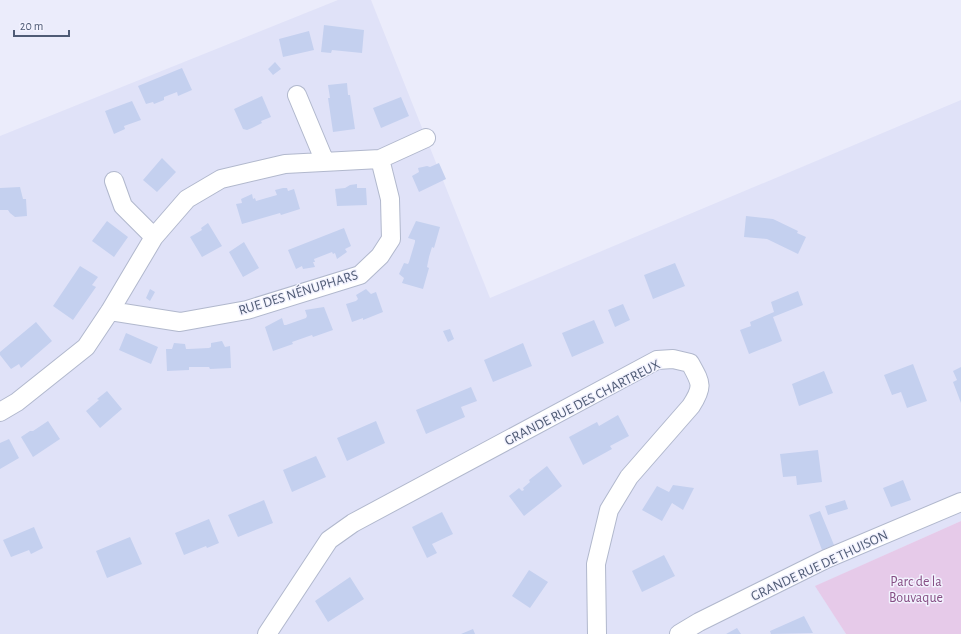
<svg xmlns="http://www.w3.org/2000/svg" width="961" height="634" font-family="'Alegreya Sans',sans-serif">
<style>
.residential{fill:#e0e2f8}
.green{fill:#e6cae9}
.building{fill:#c4d0ef}
.lines{fill:none;stroke-linecap:round;stroke-linejoin:round}
.minor-casing{stroke:#b1b8cd;stroke-width:20}
.minor{stroke:#fff;stroke-width:18}
.labels{text-anchor:middle;stroke-width:3;stroke-linejoin:round;paint-order:stroke}
.street-label{font-size:14px;fill:#4f5b75;stroke:#f2f2fe}
.park-label{font-size:14px;fill:#864e84;stroke:#f2f2fe}
</style>
<rect width="100%" height="100%" fill="#ebecfb"/>
<!-- residential -->
<path class="residential" d="M338,0H371L490,298L961,100V521L816,586L846,634H0V136Z"/>
<!-- green -->
<path class="green" d="M961,521V634H846L815,586Z"/>
<!-- building -->
<path class="building" d="M324,25L364,30L362,53L332,50L331,53L321,52Z
M309,31L314,50L283,57L279,39Z
M275,62L281,69L273,75L268,69Z
M182,68L192,90L178,96L177,92L164,97V100L154,104L153,102L146,104L138,86Z
M347,83L348,95H350L355,129L333,132L328,98H330L328,85Z
M262,96L271,117L261,121L262,123L252,128L247,130L243,129L234,109Z
M401,97L409,116L381,128L373,108Z
M132,101L141,120L124,126L125,129L114,134L105,111Z
M162,158L176,172L157,192L143,180Z
M439,163L446,179L419,192L412,176L419,172L418,168L427,166L430,167Z
M357,184V188H366L367,205L337,206L335,189L345,188L350,185Z
M20,187L23,199H26L27,216L15,217L10,213L8,210H0V188Z
M283,188H287L288,191L294,189L300,209L281,215L280,213L242,224L236,204L242,203L241,199L252,194L253,199L255,198L256,201L277,195L275,190Z
M746,216L773,219L798,231L797,233L806,237L798,254L767,239L744,237Z
M107,221L128,237L114,257L92,241Z
M416,221L440,227L434,248L432,247L429,257L427,267L429,268L423,289L402,283L404,278L399,274L404,263L408,264L409,262L415,242V240L408,238Z
M208,223L222,246L202,257L190,237L202,230L201,228Z
M344,228L351,246L345,249L347,252L337,259L335,253L333,254L332,252L314,259L315,262H313L315,267L303,269L302,266L296,269L288,250Z
M244,242L259,268L243,277L229,252Z
M675,263L685,286L653,299L644,275Z
M80,266L98,277L92,285L96,287L73,320L53,306Z
M150,289L155,292L150,301L146,298Z
M366,289L371,294L376,292L383,312L363,320V318L352,322L346,304L356,301L358,299L356,295Z
M798,291L803,305L773,317L782,341L749,354L740,330L751,326L750,322L774,312L771,302Z
M623,304L630,320L615,327L608,310Z
M324,307L333,330L313,337L312,335L292,342L293,344L273,351L265,327L282,318L284,325H286L306,318L307,316L305,310Z
M594,320L604,343L572,357L562,333Z
M36,322L52,341L21,368L19,364L11,369L0,355V352Z
M450,329L454,339L448,342L443,331Z
M126,333L158,347L151,364L119,350Z
M222,341L225,347L230,346L231,368L210,369L209,367H189V370L167,371L166,349H172L174,343L185,344L186,349H188L209,348L211,347V343Z
M523,343L532,366L493,382L484,360Z
M913,364L927,401L907,408L901,392L892,395L884,375Z
M961,367V403L953,382L957,380L953,371Z
M824,371L833,393L799,406L792,384Z
M471,387L477,401L461,407L465,417L426,434L416,410Z
M107,391L122,409L100,428L86,411L99,400L97,399Z
M618,415L629,436L610,446L612,449L583,465L569,437L597,422L599,426Z
M48,421L60,439L33,457L21,437L30,431H33Z
M376,421L385,443L347,461L337,438Z
M9,439L19,458L0,469V443Z
M818,450L822,482L797,485L796,476L783,477L780,454Z
M316,456L326,477L292,492L283,470Z
M547,466L562,486L524,516L509,496L519,488L522,491L524,490L523,488L530,482L529,480Z
M903,480L911,500L891,507L883,488Z
M673,485L694,488L683,510L672,503L662,521L642,510L657,486L669,492Z
M264,500L273,523L238,537L228,515Z
M845,500L848,509L828,515L825,506Z
M820,511L834,545L822,550L809,515Z
M442,512L453,534L432,544L437,553L427,558L412,527Z
M209,519L219,543L207,548L206,546L184,555L175,533Z
M34,527L43,548L31,554L29,550L11,557L3,540Z
M130,537L142,564L107,578L96,551Z
M664,555L675,576L642,592L632,571Z
M529,570L548,582L530,608L512,596Z
M350,577L364,599L328,622L315,601Z
M804,616L813,633L771,634L770,631Z
M737,628L741,634H726Z
M473,629L475,634H461Z"/>
<g class="lines">
<!-- minor casing -->
<g class="minor-casing">
<path id="minor" d="M297,95L325,162
M114,181L123,206L154,237
M110,311L180,322L247,310L360,275L380,256L391,239L390,199L380,159
M0,412L17,402L86,347L110,311L154,237L187,199L221,179L285,164L380,159L426,138
M267,634L329,540L353,523L657,360L673,359L690,363C701,383 704,386 691,406L629,477L609,510L596,564L597,634
M679,634L699,622L826,559L961,502"/>
</g>
<!-- minor -->
<use href="#minor" class="minor"/>
</g>
<g class="labels">
<!-- street labels -->
<g class="street-label">
<text transform="translate(298 292) rotate(-17)" y="5">RUE DES NÉNUPHARS</text>
<text transform="translate(582 402) rotate(-27)" y="5">GRANDE RUE DES CHARTREUX</text>
<text transform="translate(819 565) rotate(-25)" y="5">GRANDE RUE DE THUISON</text>
</g>
<!-- park labels -->
<g class="park-label">
<text x="916" y="586">Parc de la<tspan x="916" dy="16">Bouvaque</tspan></text>
</g>
</g>
<!-- scale -->
<path d="M14 30v6h55v-6" fill="none" stroke="#4f5b75" stroke-width="2"/>
<text x="20" y="30" font-size="12" fill="#4f5b75" stroke="#f2f2fe" stroke-width="3" paint-order="stroke">20 m</text>
</svg>
